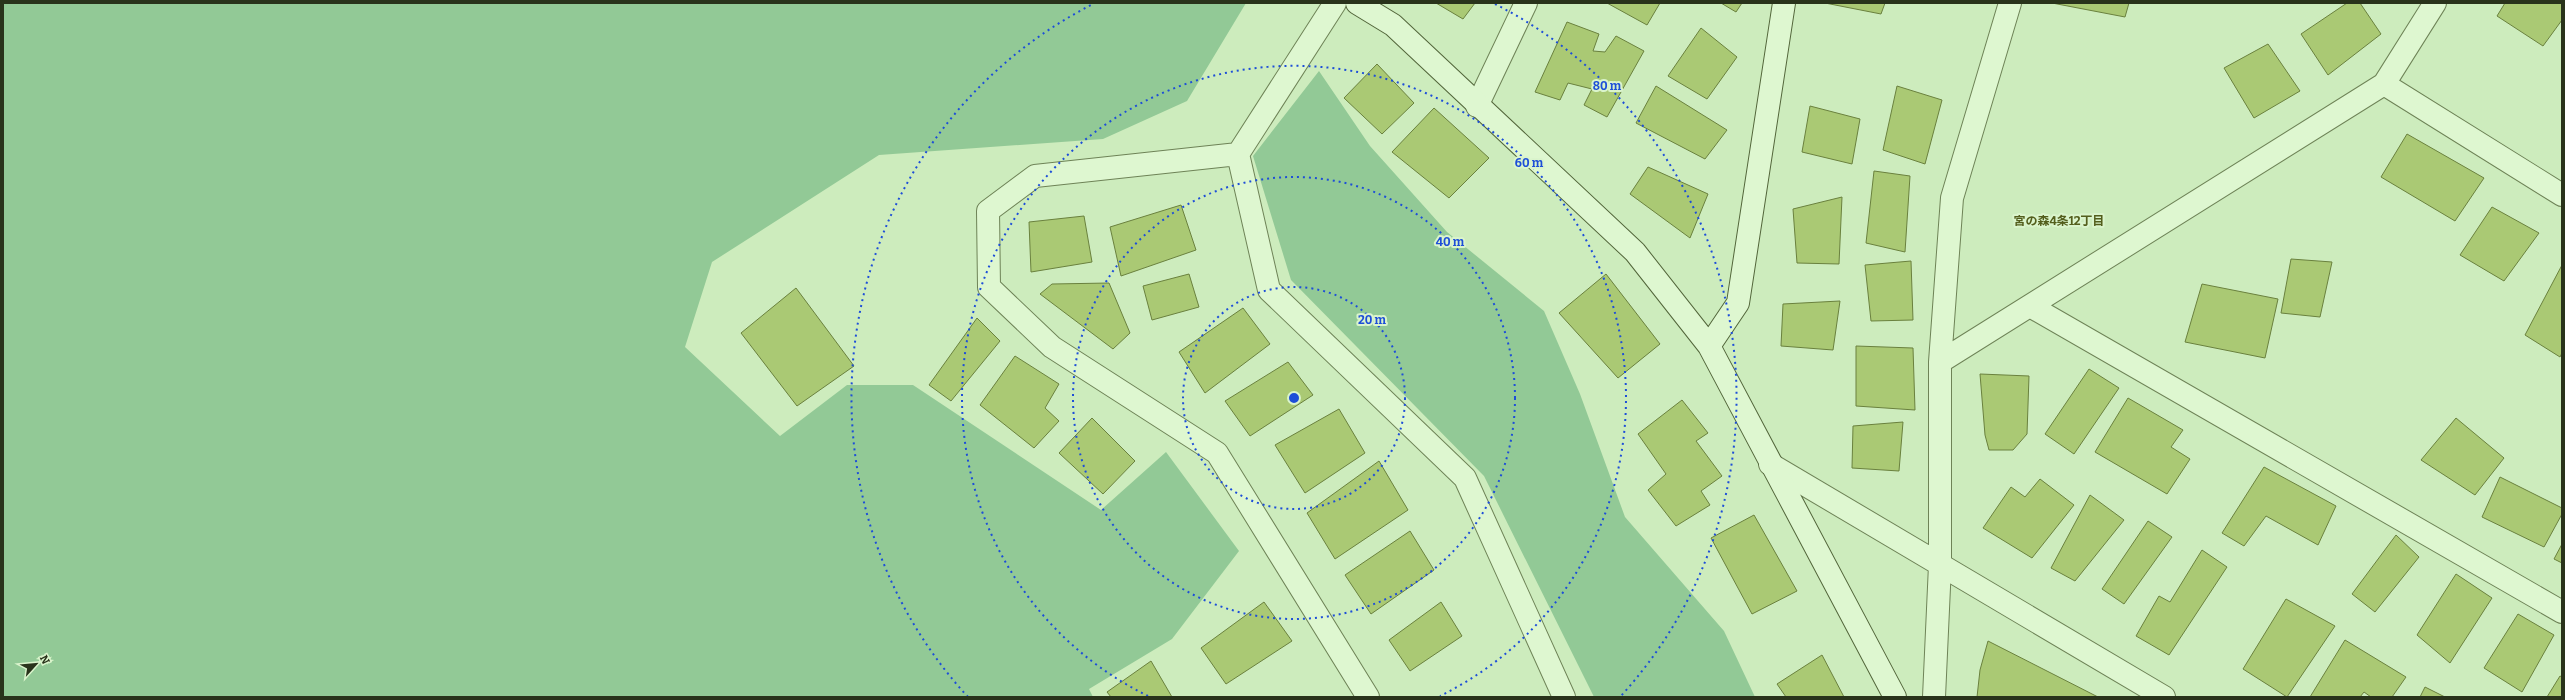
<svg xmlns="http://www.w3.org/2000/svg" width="2565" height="700" font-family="Bitter,'Noto Sans JP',serif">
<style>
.green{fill:#92c996}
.building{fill:#aac974;stroke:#6a813e}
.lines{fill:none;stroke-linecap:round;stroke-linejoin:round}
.street-casing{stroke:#6e8357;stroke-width:24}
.secondary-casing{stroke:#52653a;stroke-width:24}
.street{stroke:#def7d0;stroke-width:22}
.secondary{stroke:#def7d0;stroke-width:22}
.ring{fill:none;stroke:#1d4ed8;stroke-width:2;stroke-dasharray:2 4}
.labels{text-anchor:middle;stroke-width:4;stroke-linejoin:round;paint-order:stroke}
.neighbourhood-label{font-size:12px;font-weight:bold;fill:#535e1c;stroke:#daf4cc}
.centre{fill:#1d4ed8;stroke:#daf4cc;stroke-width:2}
.ring-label{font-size:12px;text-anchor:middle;font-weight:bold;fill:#1d4ed8;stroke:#daf4cc;stroke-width:4;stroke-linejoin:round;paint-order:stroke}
</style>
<rect width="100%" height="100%" fill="#cdecbd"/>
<!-- green -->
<path class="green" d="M3,3H1246L1187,101L1103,139L879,155L712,262L685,347L780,436L847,385H913L1101,510L1166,452L1239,551L1172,639L1089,689L1093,697H3Z
M1319,71L1370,146L1447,232L1544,311L1580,394L1625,517L1724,631L1755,697H1594L1484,476L1291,280L1253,156Z"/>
<!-- building -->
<path class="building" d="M1436,3H1475L1463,19Z
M1607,3H1660L1647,25Z
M1721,3H1742L1736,12Z
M1825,3H1885L1881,14Z
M2052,3H2129L2125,17Z
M2347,3H2360L2381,34L2328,75L2301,34Z
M2505,3H2562V20L2543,46L2497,16Z
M1567,22L1599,34L1593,51L1605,52L1616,36L1644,51L1607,117L1584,105L1592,89L1568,83L1560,100L1535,92Z
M1701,28L1737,57L1707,99L1668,76Z
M2268,44L2300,91L2254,118L2224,68Z
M1377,64L1414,103L1382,134L1344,98Z
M1656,86L1727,130L1705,159L1636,123Z
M1897,86L1942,100L1925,164L1883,150Z
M1810,106L1860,119L1852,164L1802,152Z
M1434,108L1489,158L1449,198L1392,152Z
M2407,134L2484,178L2455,221L2381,177Z
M1648,167L1708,194L1690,238L1630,194Z
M1874,171L1910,176L1905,252L1866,243Z
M1842,197L1839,264L1797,263L1793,209Z
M1181,205L1196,250L1121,276L1110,227Z
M2492,207L2539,233L2504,281L2460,255Z
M1084,216L1092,262L1031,272L1029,222Z
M2291,259L2332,262L2320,317L2281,313Z
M1911,261L1913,320L1871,321L1865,265Z
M2562,265V353L2560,357L2525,335Z
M1189,274L1199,307L1152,320L1143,286Z
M1606,274L1660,344L1618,378L1559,313Z
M1109,283L1130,333L1113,349L1040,294L1052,284Z
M2202,284L2278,299L2265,358L2185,342Z
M796,288L854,366L797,406L741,333Z
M1840,301L1833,350L1781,346L1783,304Z
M1243,308L1270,344L1205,393L1179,352Z
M977,318L1000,341L951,401L929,385Z
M1856,346L1913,348L1915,410L1856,406Z
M1015,356L1059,384L1045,408L1059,421L1034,448L980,405Z
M1288,362L1313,395L1250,436L1225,401Z
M2089,369L2119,388L2074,454L2045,434Z
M1980,374L2029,376L2027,434L2013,450H1989L1985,435Z
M2128,398L2183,430L2171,447L2190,459L2167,494L2095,452Z
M1682,400L1708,433L1696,441L1722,476L1701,491L1710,505L1676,526L1648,490L1666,474L1638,434Z
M1339,409L1365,453L1305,493L1275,445Z
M1092,418L1135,461L1103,494L1059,453Z
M2456,418L2504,458L2475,495L2421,460Z
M1903,422L1899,471L1852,468L1853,426Z
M1379,461L1408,510L1335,559L1307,513Z
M2264,467L2336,506L2318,545L2266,516L2244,546L2222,533Z
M2500,477L2562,508V514L2544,547L2482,517Z
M2040,479L2074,505L2032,558L1983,528L2011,487L2025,497Z
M2090,495L2124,520L2075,581L2051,568Z
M1754,515L1797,591L1752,614L1711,538Z
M2148,521L2172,537L2124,604L2102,589Z
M1410,531L1434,570L1371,614L1345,575Z
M2396,535L2419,557L2375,612L2352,594Z
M2562,544V563L2554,559Z
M2202,550L2227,567L2169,655L2136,636L2159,596L2170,602Z
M2456,574L2492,598L2450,663L2417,635Z
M2286,599L2335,626L2287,697L2243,669Z
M1264,602L1292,641L1226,684L1201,648Z
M1441,602L1462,636L1410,671L1389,640Z
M2518,614L2554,635L2522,692L2484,668Z
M2345,640L2406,677L2392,697H2371L2364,692L2360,697H2310Z
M1988,641L2098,697H1977L1980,670Z
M1822,655L1844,697H1786L1777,684Z
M1151,661L1172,697H1111L1107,692Z
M2560,676L2562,677V697H2547Z
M2425,687L2445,697H2420Z"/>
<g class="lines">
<!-- street casing -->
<g class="street-casing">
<path id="street" d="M1335,3L1238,154L1269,290L1465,478L1564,697
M2384,84L2562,195
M1477,106L1526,3
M1238,154L1035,176L988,211L989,287L1052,347L1217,453L1368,697
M2030,306L2562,612
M1940,362L2384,84L2435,3
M1770,464L2164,697
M1934,697L1940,565V362L1952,198L2010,3"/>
</g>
<!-- secondary casing -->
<g class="secondary-casing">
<path id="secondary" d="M1357,3L1393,25L1635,252L1709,346L1895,697
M1709,346L1738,303L1784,3"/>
</g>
<!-- street -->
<use href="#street" class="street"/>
<!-- secondary -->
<use href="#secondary" class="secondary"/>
</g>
<!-- distance rings -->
<g class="ring">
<circle cx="1294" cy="398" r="111"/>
<circle cx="1294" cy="398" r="221"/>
<path d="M1148 696A332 332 0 1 1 1440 696"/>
<path d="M968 697A442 442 0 0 1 1093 4M1495 4A442 442 0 0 1 1620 697"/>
</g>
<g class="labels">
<!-- neighbourhood labels -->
<g class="neighbourhood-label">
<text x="2059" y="225">宮の森4条12丁目</text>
</g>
</g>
<circle cx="1294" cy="398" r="6" class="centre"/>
<g class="ring-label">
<text x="1607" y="90">80 m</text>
<text x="1529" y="167">60 m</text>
<text x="1450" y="246">40 m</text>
<text x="1372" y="324">20 m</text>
</g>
<!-- border -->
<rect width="2565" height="700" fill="none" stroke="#29331b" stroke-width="8"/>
<!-- north arrow -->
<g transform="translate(36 664) rotate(63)" stroke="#daf4cc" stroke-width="3" paint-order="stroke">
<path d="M0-3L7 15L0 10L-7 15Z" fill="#29331b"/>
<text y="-6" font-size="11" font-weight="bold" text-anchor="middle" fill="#29331b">N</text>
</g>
</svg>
